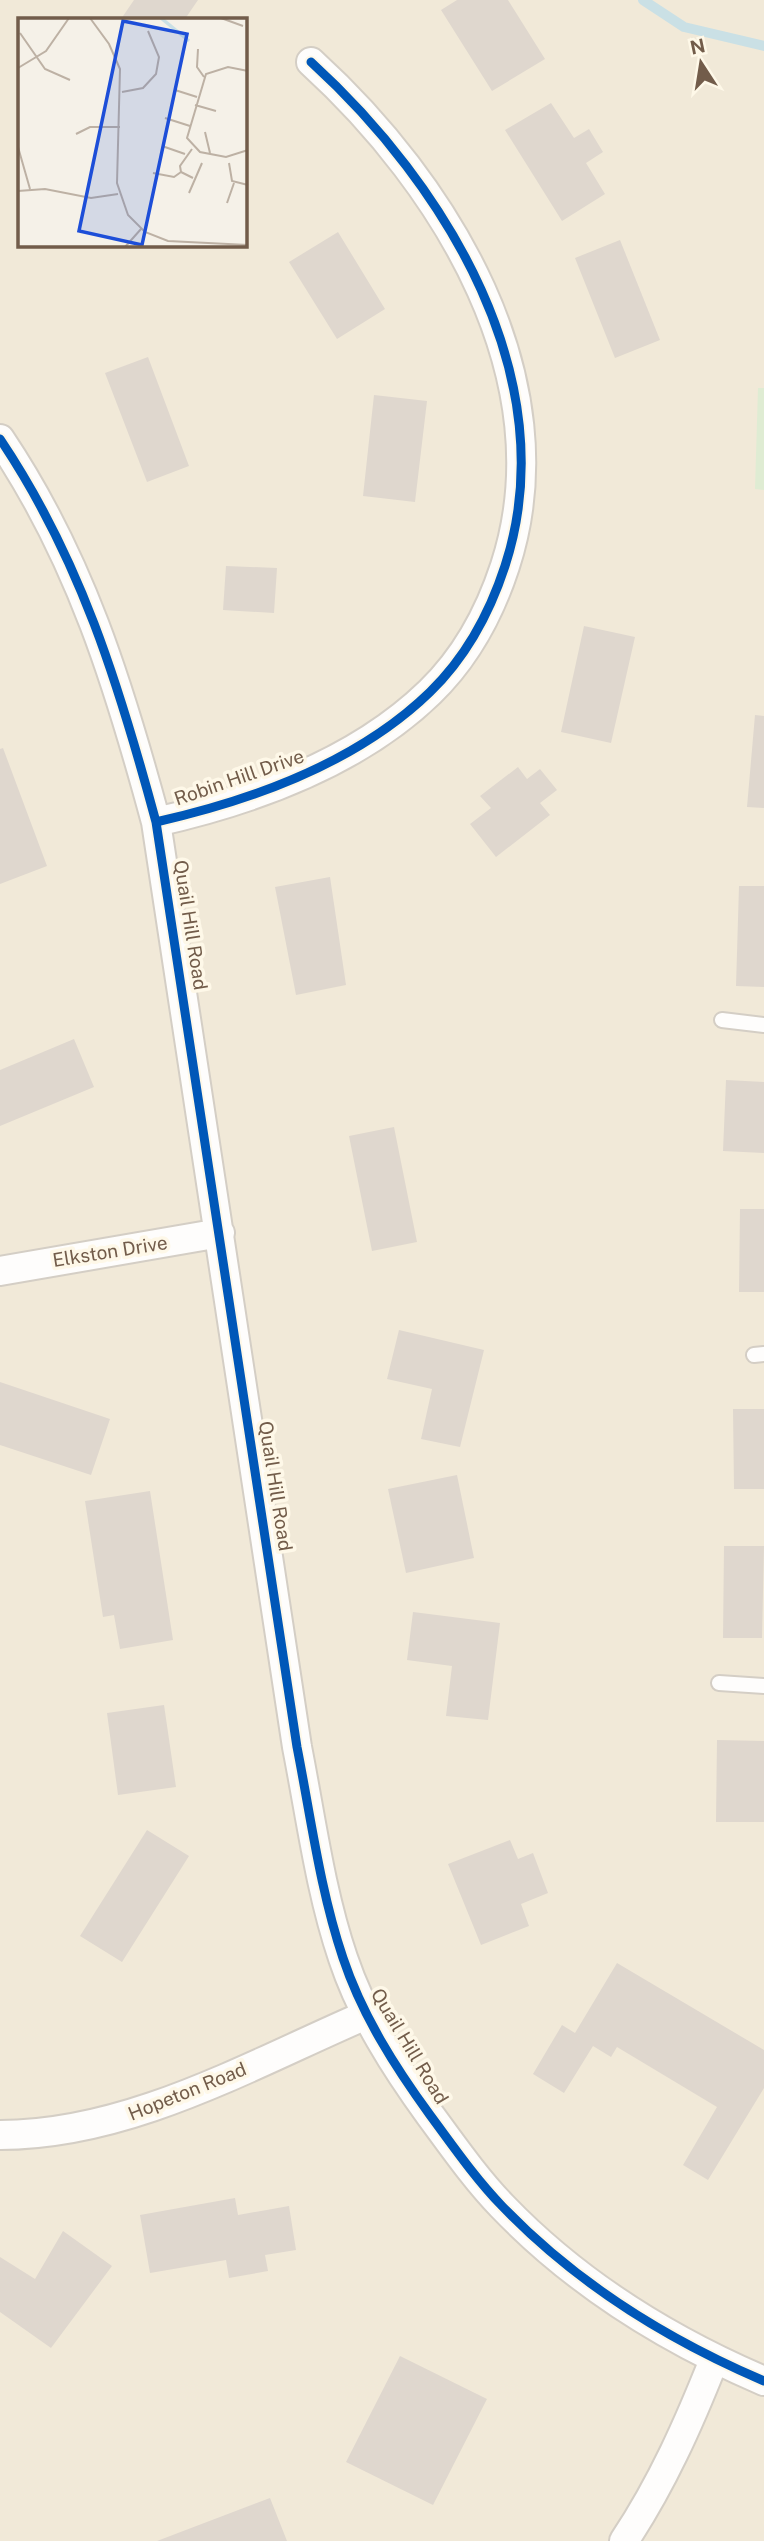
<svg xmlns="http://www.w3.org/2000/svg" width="764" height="2541" font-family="'Public Sans',sans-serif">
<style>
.residential{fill:#f1e9d8;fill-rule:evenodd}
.green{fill:#dfecd3}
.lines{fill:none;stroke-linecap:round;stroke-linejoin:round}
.stream{stroke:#cae0e5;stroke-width:10}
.building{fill:#dfd7ce}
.service-casing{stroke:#d4cec5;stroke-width:18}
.minor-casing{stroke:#d4cec5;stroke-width:32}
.service{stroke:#fefdfc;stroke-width:14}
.minor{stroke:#fefdfc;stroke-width:28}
.cycleway-casing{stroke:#fef8e8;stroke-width:13}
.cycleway{stroke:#0057b8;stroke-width:9}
.labels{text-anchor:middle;stroke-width:7;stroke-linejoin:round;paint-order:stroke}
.street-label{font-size:19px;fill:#725c4a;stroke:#fef8e8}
.inset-river{fill:none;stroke:#cae0e5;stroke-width:3.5}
.inset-road{fill:none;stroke:#bdb1a4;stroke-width:2}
.view{fill:#1d4ed8;fill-opacity:0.15;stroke:#1d4ed8;stroke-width:3.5}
.inset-edge{fill:none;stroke:#725c4a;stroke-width:3.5}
</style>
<rect width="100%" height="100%" fill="#f5f1e8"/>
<!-- residential -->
<path class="residential" d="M0,0H764V2541H0ZM19,19H245V245H19Z"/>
<!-- green -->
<path class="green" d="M758,388H764V490L755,489Z"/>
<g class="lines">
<!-- stream -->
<path class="stream" d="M643,0L684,27L764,46"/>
</g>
<!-- building -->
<path class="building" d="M134,0H198L185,19H121Z
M457,0H508L545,59L492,91L441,10Z
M551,103L574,138L589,129L603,152L586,163L605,194L562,221L505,130Z
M338,232L385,309L337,339L289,262Z
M620,240L660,340L615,358L575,258Z
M148,357L189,466L147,482L105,373Z
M374,395L427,401L415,502L363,496Z
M226,566L277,568L274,613L223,610Z
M584,626L635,637L611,743L561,732Z
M755,715L764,716V808L747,807Z
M3,748L47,866L0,884V749Z
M518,767L527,779L540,769L557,790L540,803L550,815L496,857L470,824L491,808L480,796Z
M330,877L346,985L296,995L275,887Z
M739,886H764V987L736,986Z
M74,1039L94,1087L0,1126V1070Z
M726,1080L764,1082V1153L723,1151Z
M394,1127L417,1242L372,1251L349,1136Z
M740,1209H764V1292H739Z
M399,1330L484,1350L460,1447L421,1439L432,1389L387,1379Z
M0,1382L110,1419L91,1475L0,1445Z
M733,1409H764V1489H734Z
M457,1475L474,1558L406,1573L388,1489Z
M150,1491L173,1640L120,1649L114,1615L103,1617L85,1501Z
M724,1546H764L762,1638H723Z
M413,1612L500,1623L488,1720L446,1716L452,1666L407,1660Z
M164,1705L176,1787L118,1795L107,1713Z
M717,1740L764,1741V1822H716Z
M147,1830L189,1856L122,1962L80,1936Z
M510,1840L518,1859L533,1853L548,1893L521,1904L529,1926L481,1945L448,1864Z
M617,1963L764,2050V2088L708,2180L683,2165L717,2107L617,2047L611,2057L593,2046L564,2093L533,2074L562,2025L575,2033Z
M235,2198L238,2215L289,2206L296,2250L265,2255L268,2271L229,2278L226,2260L150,2273L140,2215Z
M63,2231L112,2266L51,2348L0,2312V2257L35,2279Z
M400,2356L487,2399L433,2505L346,2462Z
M270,2498L287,2541H157Z"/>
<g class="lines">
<!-- service casing -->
<g class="service-casing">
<path id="service" d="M722,1020L764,1025
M754,1355L764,1354
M719,1683L764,1686"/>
</g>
<!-- minor casing -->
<g class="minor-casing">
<path id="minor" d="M0,439C80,558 119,685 156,822L297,1747C311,1818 320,1890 343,1958C362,2015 395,2067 430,2115C453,2146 475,2178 502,2206C575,2282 668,2340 764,2381
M156,822C254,800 357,763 430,692C465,658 490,612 505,566C566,379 445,184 311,62
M0,1271L220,1233
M0,2135C129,2135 250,2065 366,2015
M624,2541C662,2484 689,2423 714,2360"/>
</g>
<!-- service -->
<use href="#service" class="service"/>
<!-- minor -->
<use href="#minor" class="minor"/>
<!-- cycleway casing -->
<g class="cycleway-casing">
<path id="cycleway" d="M0,439C80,558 119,685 156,822L297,1747C311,1818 320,1890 343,1958C362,2015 395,2067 430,2115C453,2146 475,2178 502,2206C575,2282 668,2340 764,2381
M156,822C254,800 357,763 430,692C465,658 490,612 505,566C566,379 445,184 311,62"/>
</g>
<!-- cycleway -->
<use href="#cycleway" class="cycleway"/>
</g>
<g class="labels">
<!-- street labels -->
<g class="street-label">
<text transform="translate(239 777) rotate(-19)" y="7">Robin Hill Drive</text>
<text transform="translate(191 925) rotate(81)" y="7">Quail Hill Road</text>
<text transform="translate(110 1251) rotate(-9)" y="7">Elkston Drive</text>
<text transform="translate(276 1486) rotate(81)" y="7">Quail Hill Road</text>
<text transform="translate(410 2046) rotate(59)" y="7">Quail Hill Road</text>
<text transform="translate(187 2091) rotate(-22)" y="7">Hopeton Road</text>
</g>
</g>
<!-- overview -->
<g transform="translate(18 18)">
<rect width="229" height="229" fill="#f5f1e8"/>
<path class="inset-river" d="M143,0L171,23"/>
<path class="inset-road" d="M72,0L91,26L102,51L99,165L110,197L127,214L150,223L230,227M203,0L225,8M2,15L27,51L52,62M180,31L179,49L186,59M0,50L28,33L51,0M230,53L210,49L188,56L169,120L182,134L208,139L230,132M157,72L179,79M104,74L125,70L138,56L141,39L130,13M177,87L198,93M147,100L172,108M187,114L192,135M58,116L72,109H102M144,128L167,136M0,129L12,171M174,131L162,148L163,154L175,160M211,145L214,163L230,167M135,155L156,159L163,154M0,173L27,171L73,180L100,176M171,175L184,145M209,185L216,165M0,229H33M107,229L123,211"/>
<path class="view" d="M105,3L169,16L124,227L61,213Z"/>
<rect width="229" height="229" class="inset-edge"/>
</g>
<!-- north arrow -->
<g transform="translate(701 63) rotate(348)" stroke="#fef8e8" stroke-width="5" paint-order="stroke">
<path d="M0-5L12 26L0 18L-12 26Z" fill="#725c4a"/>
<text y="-10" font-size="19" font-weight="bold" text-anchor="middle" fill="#725c4a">N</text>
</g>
</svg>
